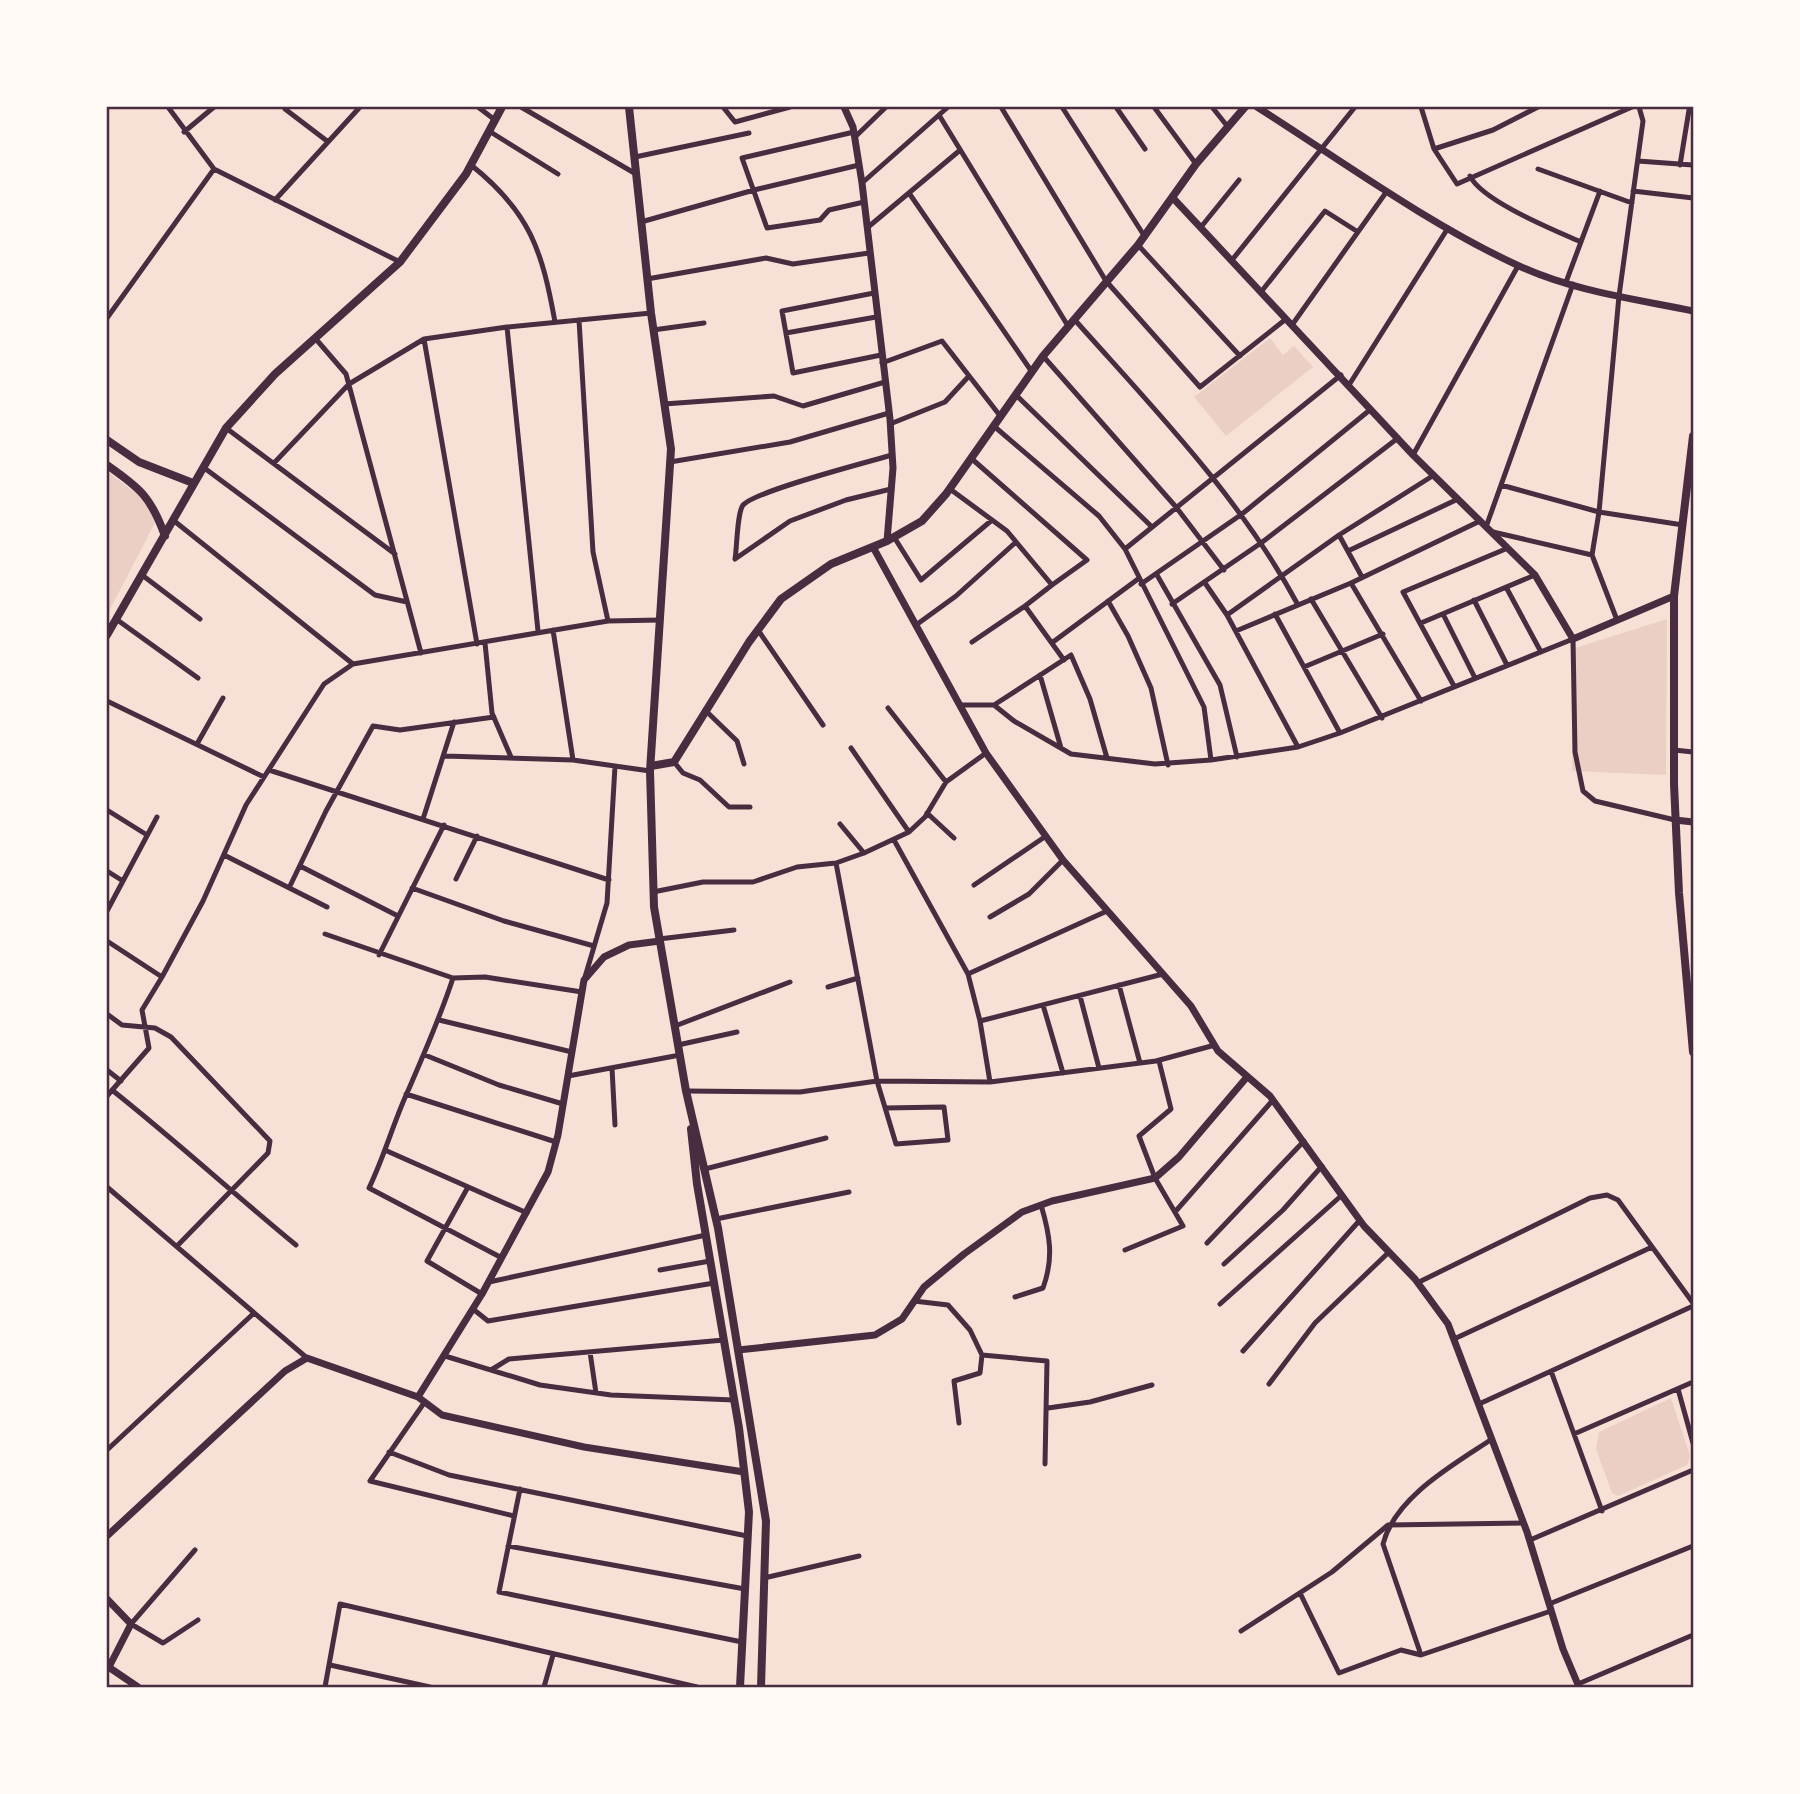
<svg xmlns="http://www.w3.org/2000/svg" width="1800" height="1794" font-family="'Space Grotesk',sans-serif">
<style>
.green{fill:#ebcfc5}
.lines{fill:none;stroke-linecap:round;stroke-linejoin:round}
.minor{stroke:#4a2c40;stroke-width:5}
.tertiary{stroke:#4a2c40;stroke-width:7}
.secondary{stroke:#4a2c40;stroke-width:8}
.neatline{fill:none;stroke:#4a2c40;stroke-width:2.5}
</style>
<rect width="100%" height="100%" fill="#f7e1d7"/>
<!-- green -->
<path class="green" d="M1270,338L1283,355L1294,346L1313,367L1226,436L1194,397Z
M107,471L147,502L155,523L107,615Z
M1667,619L1666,775L1572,771V664L1575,648Z
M1671,1398L1690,1456L1687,1465L1618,1496L1612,1493L1596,1449L1599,1432Z"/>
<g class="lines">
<!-- minor -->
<path class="minor" d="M168,107L214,169L400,262
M478,107L495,120
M521,107L636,174
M723,107L735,122L790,107
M1001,107L1106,281L1200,387L1286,319
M1062,107L1145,237
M1116,107L1145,149
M1154,107L1196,164
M1212,107L1228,127
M1421,107L1434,149L1457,184L1632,107
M285,109L327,141
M939,115L1068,326
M489,131L558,174
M184,132L214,107
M854,132L742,158L767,228L820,220L829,210L864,202
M855,137L886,107
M1434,149L1493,130L1538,107
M635,157L749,133
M1638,161L1693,165
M471,165C530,212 542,250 555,322
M1680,165L1689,110
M1538,169L1632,203
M1470,176C1482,201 1554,230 1581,242
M862,183L948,107
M1633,191L1693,198
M909,193L1032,372
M275,200L360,107
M641,222L754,190L859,165
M1201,227L1239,180
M867,228L959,151
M1138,245L1240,356
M1232,260L1355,107
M647,279L766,258L793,264L869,253
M1566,282L1600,191
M1261,292L1325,211L1358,232
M874,293L782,311L793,373L881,355
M107,318L214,169
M1074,319C1155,410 1240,497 1298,605
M579,320L593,552L608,621
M1292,325L1387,191
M507,327L538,631
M653,330L704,323
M786,333L876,317
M315,338L346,374L421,653
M424,339L477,644
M1043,356L1176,507L1224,570
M882,363L942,341L1001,417
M1349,385L1448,228
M1016,395L1151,526
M664,404L774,396L803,406L885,382
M890,424L945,402L969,376
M995,427L1099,516L1125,549L1204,707L1211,760
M226,428L395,554
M1413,455L1518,266
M972,459L1087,560L1052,585
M670,462L790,442L889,413
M274,463L349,384L424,339L507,327L651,313
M203,467L375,595L407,602
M1501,485L1599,512L1683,525
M950,489L1007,531L1052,585L1025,606L1064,660
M173,520L353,664
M1486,527L1573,284
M1493,532L1592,555
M1339,535L1362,577
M894,537L921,580L992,520
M1125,549L1341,375
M1348,551L1458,499
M735,559C737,548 737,513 743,505C755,491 868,462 892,455
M735,559L790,521L846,500L891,489
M142,575L200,619
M1157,575L1220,685L1237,757
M1205,583L1227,615L1298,747
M1351,583L1421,701
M1141,584L1242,514L1371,409
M1506,587L1541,652
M1311,599L1382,718
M1474,600L1507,665
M1108,601L1128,636L1151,688L1168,765
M1172,604L1261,543L1398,438
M1275,614L1340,733
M1443,614L1475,678
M1227,615L1339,535L1434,475
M116,619L198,678
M1617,620L1592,555L1599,512L1619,296L1643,121L1639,107
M1421,623L1535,575
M916,625L956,596L1016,542
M553,630L573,760
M758,630L823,725
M1236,631L1351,583L1480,521
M972,642L1025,606
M1053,642L1138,579
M485,643L492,713L511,757
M1304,667L1383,634
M1040,675L1061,748
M1454,686L1403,592L1508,548
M107,701L264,777
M960,705H994L1014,721L1071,754L1155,764L1211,760L1298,747L1340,733L1573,639L1575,752L1583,791L1595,801L1675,820
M994,705L1071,655L1090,699L1107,758
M888,708L946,782
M705,710L737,741L744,764
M197,744L223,698
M851,748L909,832
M1674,750L1693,752
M445,756L573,760L650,771
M674,762L683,773L700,780L729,807H750
M269,770L609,880
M107,810L147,835
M927,813L954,838
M423,819L454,722
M840,824L864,853
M894,840L968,974L980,1021L990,1082
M224,855L327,907
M836,863L877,1081L896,1144L948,1140L944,1107L885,1108
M300,866L398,916
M107,871L123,881
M456,879L477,836
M974,885L1046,836
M290,886L326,811L373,726L400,730L494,717
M412,888L504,921L594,946
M653,892L703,882H753L797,867L836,863L864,853L909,832L925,817L946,782L986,753
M107,911L157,817
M990,917L1029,894L1063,860
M325,934L453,978L485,977L582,992
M659,939L734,930
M107,941L162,977L203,901L246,805L324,684L353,664L608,621L660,620
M379,955L444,825
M968,974L1107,911
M585,977L607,903L615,766
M453,978C440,1018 424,1054 407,1093C393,1124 384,1157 369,1188L502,1258
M1119,985L1140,1063
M828,987L858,978
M1080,996L1099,1068
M1043,1005L1063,1073
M107,1014L122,1025L155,1028L171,1037L270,1141L268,1153L178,1245
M439,1020L572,1052
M980,1021L1163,974
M675,1026L790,982
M678,1045L737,1032
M425,1055L499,1085L563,1104
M612,1068L615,1125
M107,1070L121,1081
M568,1076L680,1055
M112,1090C175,1140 234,1194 296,1245
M686,1091L800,1092L877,1081L990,1082L1156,1061L1215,1045
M406,1094L556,1142
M107,1096L149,1048L142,1010L162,977
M387,1151L527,1213
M705,1169L826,1138
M107,1187L307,1358
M468,1187L427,1261L482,1294
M1175,1212L1273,1100
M716,1219L849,1192
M1207,1243L1304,1141
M1125,1250L1183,1226L1155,1178L1139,1136L1171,1109L1159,1061
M1224,1264L1283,1210L1322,1166
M660,1270L710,1261
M489,1282L706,1235
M1417,1283L1590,1198L1607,1195L1618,1200L1693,1303
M1015,1297L1043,1288C1054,1258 1050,1235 1041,1205
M914,1301L948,1305L970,1330L982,1355L1047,1361L1045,1464
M1220,1304L1342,1195
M473,1309L488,1321L714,1283
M1454,1339L1652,1247
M1243,1351L1360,1220
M590,1352L596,1393
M445,1356L540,1385L611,1395L734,1400
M491,1370L509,1359L724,1340
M1551,1371L1602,1511
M1269,1384L1315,1323L1389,1252
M1678,1389L1693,1443
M424,1403L370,1481L514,1516
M1479,1404L1693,1306
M1048,1408L1090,1402L1152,1385
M959,1423L954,1381L980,1373L982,1355
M1574,1434L1693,1382
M1492,1439C1453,1465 1395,1497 1383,1544L1421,1655L1551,1611
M107,1450L254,1313
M389,1452L449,1475L747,1536
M520,1489L499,1592L742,1642
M1530,1540L1693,1470
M508,1546L745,1589
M195,1550L131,1624L163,1643L198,1620
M764,1578L859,1556
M1300,1593L1339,1673L1401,1650L1421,1655
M1549,1604L1693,1546
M1241,1631L1332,1572L1388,1525L1524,1523
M330,1665L430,1687
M1578,1684L1693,1635
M325,1687L340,1604L697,1687
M544,1687L553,1655"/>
<!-- tertiary -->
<path class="tertiary" d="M844,107L853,127L862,183L890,419L893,468L887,541
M1257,107C1339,159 1430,225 1517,265C1572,291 1635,299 1693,311
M1173,198L1413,455L1535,575L1573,639L1674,596
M873,547L986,753L1063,860L1191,1006L1218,1051L1270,1096L1364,1226L1415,1279L1448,1324L1527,1532L1563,1649L1579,1687
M1675,820L1693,822
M738,1350L875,1335L902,1319L924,1287L964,1254L1022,1212L1052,1201L1155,1178L1179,1157L1247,1077
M418,1397L442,1415L584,1447L744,1472
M107,1536L285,1371L307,1358L418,1397L482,1294L548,1172L558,1135L584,980L604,957L629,945L660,941
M107,1599L131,1624L109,1667
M107,1666L138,1687"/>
<!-- secondary -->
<path class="secondary" d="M629,107L651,313L671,449L650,771L654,907L686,1091L718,1228L766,1521L761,1687
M1693,436L1674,596V784L1679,893L1693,1052
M107,440L139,462L193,483
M107,465C140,488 151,497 165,536
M107,635L226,428L275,374L400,262L466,174L502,107
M651,766L674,762L749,642L781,599L831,564L887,541L922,521L946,494L1043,356L1138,245L1196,164L1245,107
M691,1129L697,1184L739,1428L749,1512L740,1687"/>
</g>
<!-- border -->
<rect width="1800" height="1794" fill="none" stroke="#fffaf5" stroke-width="217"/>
<rect x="108" y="108" width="1584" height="1578" class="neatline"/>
</svg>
